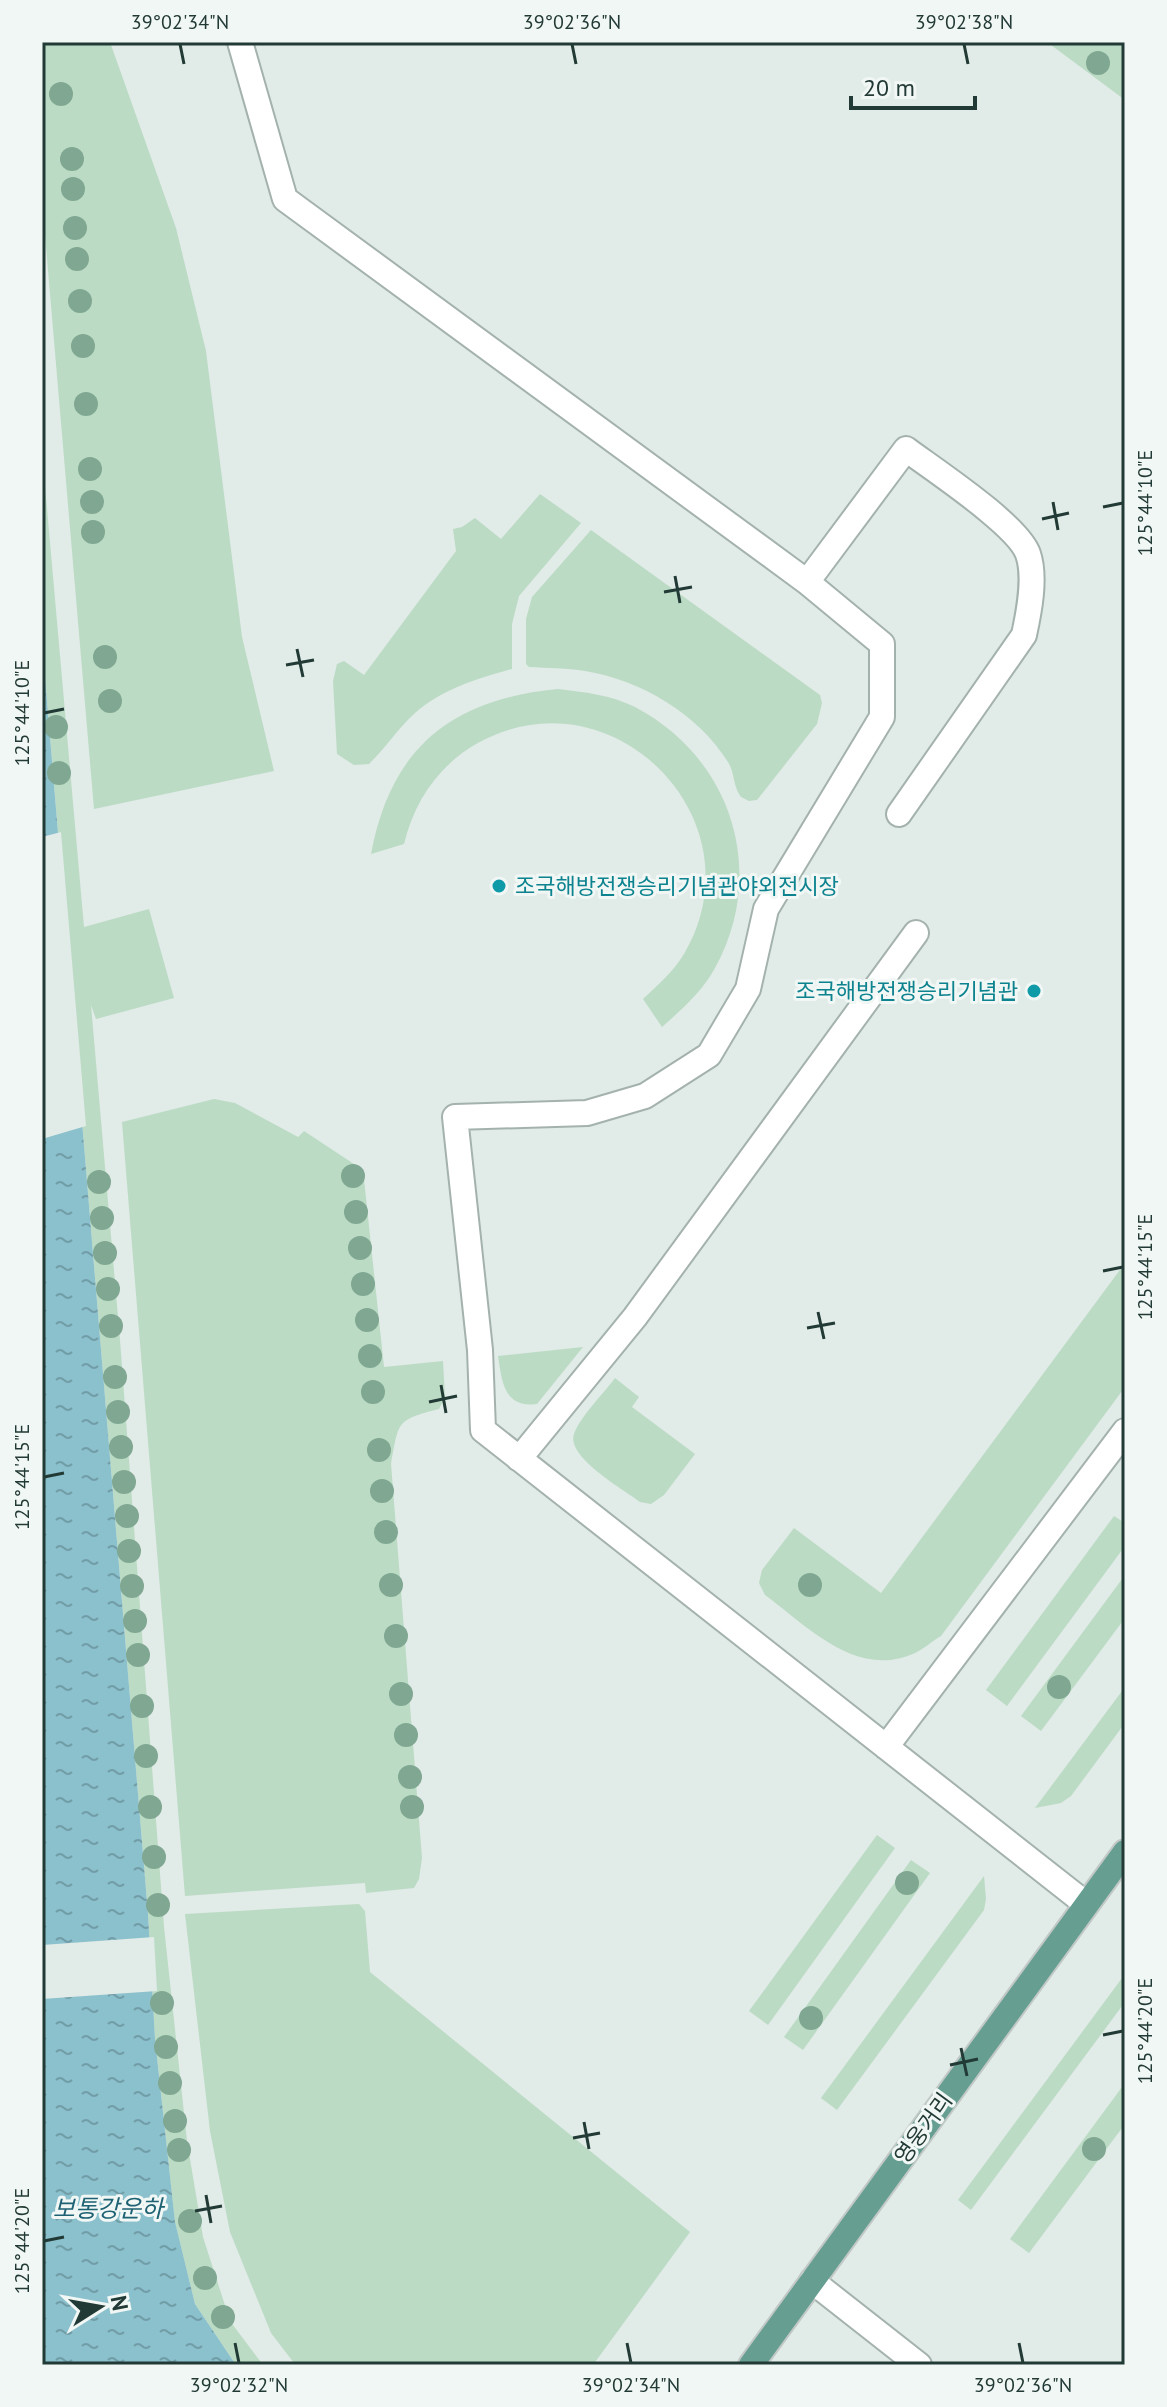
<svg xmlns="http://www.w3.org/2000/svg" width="1167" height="2407" font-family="'PT Sans','Noto Sans KR',sans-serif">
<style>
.grass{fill:#bbdbc5}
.water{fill:url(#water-ripples)}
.pier{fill:#e1ebe7}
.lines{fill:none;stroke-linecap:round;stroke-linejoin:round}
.service-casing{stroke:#a4b2ae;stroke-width:28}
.tertiary-casing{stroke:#a4b2ae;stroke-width:28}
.primary-casing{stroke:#c1c8c6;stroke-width:28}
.service{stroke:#fff;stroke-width:24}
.tertiary{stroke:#fff;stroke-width:24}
.primary{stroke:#679e92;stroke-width:24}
.tree{fill:#7fa791}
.ticks{fill:none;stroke:#223a35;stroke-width:3}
.culture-dot{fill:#0f9aa8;stroke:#f1f7f5;stroke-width:3}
.labels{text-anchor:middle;stroke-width:6;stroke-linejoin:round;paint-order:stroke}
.culture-label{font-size:22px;fill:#0d838f;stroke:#f1f7f5;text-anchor:start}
.street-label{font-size:22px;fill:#223a35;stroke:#f1f7f5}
.water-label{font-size:24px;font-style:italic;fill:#1f6273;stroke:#f1f7f5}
.neatline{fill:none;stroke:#223a35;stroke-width:3}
.ticks-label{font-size:20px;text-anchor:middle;fill:#223a35}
</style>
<defs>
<pattern id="water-ripples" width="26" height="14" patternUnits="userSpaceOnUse" patternTransform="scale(2)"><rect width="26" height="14" fill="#8bc0cd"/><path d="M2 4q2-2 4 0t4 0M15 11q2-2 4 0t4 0" fill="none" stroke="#719da7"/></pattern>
</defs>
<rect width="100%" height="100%" fill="#e1ebe7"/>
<!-- grass -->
<path class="grass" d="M42,42H110L176,228L206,351L242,637L274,771L94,809L42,200Z
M1047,42L1125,44V100Z
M42,452L84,927L149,909L174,998L96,1019L91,1005L120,1340L164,1927L187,2141L203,2237L230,2321L263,2365H236L195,2304L175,2223L155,2039L148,1914L42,641Z
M540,494L581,523L519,596L512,624V669C479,678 442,689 415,713C398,728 385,749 369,764L354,765L337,754L333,681L337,664L344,661L364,675L456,551L453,529L462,527L475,518L501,539Z
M591,530L820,695L822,703L817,724L757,800L749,801L741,797C733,787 735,773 728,762C698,714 641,680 585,671C567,668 547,668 529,667L526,664V619L532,597Z
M558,689C584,692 611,695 635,707C732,758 768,872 715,968C702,992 681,1010 662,1027L643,999C658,985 673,972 684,954C763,820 611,667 476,744C438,766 414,802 404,844L371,854C391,747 452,699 558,689Z
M214,1099L235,1103L298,1137L304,1131L363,1170L384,1367L443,1361L445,1397L439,1409C396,1420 399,1421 391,1464L422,1858L419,1879L414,1888L366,1893L365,1883L185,1896L122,1122Z
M1125,1263V1387L941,1636C932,1641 924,1649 915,1653C857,1680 807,1626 765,1595L759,1583L762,1570L794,1528L881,1593Z
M583,1347L537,1404C504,1408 502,1382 498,1356Z
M615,1378L639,1397L632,1407L695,1454L664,1495L651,1504L640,1502C623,1489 566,1457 574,1434C580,1417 604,1393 615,1378Z
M1114,1516L1125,1523V1546L1007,1706L986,1690Z
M1125,1575V1618L1041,1731L1021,1716Z
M1125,1687V1723L1071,1796L1061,1803L1035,1808Z
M877,1835L895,1848L768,2025L749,2011Z
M911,1860L930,1873L803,2050L784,2037Z
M984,1876L986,1899L984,1910L837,2110L821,2098Z
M359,1904L365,1911L370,1972L690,2232L593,2365H299L294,2363L271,2333L230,2232L210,2131L185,1914Z
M1125,1974V2002L971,2210L958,2200Z
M1125,2083V2124L1029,2253L1010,2239Z"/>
<!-- water -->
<path class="water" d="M42,641L148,1914L155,2039L175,2222L195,2304L236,2365H42Z"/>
<!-- pier -->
<path class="pier" d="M61,832L86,1126L42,1139V837Z
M154,1937L157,1991L42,1999V1945Z"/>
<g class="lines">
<!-- service casing -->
<g class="service-casing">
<path id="service" d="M240,42L285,199L807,582L882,644V717L766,909L748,989L709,1055L645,1096L587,1113L455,1117L480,1350L483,1430L1086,1904
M807,582L906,449C934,470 1018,525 1028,554C1036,577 1029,612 1024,635L899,814
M519,1459L635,1317L916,933
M886,1747L1125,1431"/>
</g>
<!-- tertiary casing -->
<g class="tertiary-casing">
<path id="tertiary" d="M812,2281L919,2365"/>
</g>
<!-- primary casing -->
<g class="primary-casing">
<path id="primary" d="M751,2365L1125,1852"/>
</g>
<!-- service -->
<use href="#service" class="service"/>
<!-- tertiary -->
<use href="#tertiary" class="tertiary"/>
<!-- primary -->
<use href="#primary" class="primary"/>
</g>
<!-- trees -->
<g class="tree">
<circle cx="1098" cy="63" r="12"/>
<circle cx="61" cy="94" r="12"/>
<circle cx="72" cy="159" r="12"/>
<circle cx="73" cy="189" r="12"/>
<circle cx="75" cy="228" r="12"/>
<circle cx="77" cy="259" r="12"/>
<circle cx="80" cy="301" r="12"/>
<circle cx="83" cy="346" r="12"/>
<circle cx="86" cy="404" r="12"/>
<circle cx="90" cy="469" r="12"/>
<circle cx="92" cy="502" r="12"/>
<circle cx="93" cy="532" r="12"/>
<circle cx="105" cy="657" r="12"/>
<circle cx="110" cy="701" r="12"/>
<circle cx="56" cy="727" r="12"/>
<circle cx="59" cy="773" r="12"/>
<circle cx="353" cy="1176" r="12"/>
<circle cx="99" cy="1182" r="12"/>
<circle cx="356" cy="1212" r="12"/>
<circle cx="102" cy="1218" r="12"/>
<circle cx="360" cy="1248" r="12"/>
<circle cx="105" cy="1253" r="12"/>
<circle cx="363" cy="1284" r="12"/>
<circle cx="108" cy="1289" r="12"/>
<circle cx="367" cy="1320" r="12"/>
<circle cx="111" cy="1326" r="12"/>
<circle cx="370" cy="1356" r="12"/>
<circle cx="115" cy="1377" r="12"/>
<circle cx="373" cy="1392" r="12"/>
<circle cx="118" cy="1412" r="12"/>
<circle cx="121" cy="1447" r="12"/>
<circle cx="379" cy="1450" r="12"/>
<circle cx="124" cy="1482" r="12"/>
<circle cx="382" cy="1491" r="12"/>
<circle cx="127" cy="1516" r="12"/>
<circle cx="386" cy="1532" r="12"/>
<circle cx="129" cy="1551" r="12"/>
<circle cx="391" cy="1585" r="12"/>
<circle cx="810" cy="1585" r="12"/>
<circle cx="132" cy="1586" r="12"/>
<circle cx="135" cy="1621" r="12"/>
<circle cx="396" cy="1636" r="12"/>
<circle cx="138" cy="1655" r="12"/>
<circle cx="1059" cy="1687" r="12"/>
<circle cx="401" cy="1694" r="12"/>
<circle cx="142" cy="1706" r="12"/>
<circle cx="406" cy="1735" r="12"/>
<circle cx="146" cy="1756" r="12"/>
<circle cx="410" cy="1777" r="12"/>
<circle cx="150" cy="1807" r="12"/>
<circle cx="412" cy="1807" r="12"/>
<circle cx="154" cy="1857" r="12"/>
<circle cx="907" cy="1883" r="12"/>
<circle cx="158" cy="1905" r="12"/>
<circle cx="162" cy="2003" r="12"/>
<circle cx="811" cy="2018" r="12"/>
<circle cx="166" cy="2047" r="12"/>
<circle cx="170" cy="2083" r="12"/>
<circle cx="175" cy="2121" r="12"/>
<circle cx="1094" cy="2149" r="12"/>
<circle cx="179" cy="2150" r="12"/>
<circle cx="190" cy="2221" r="12"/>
<circle cx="205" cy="2278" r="12"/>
<circle cx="223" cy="2317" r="12"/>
</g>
<!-- ticks -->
<path class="ticks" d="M180,44L184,64M572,44L576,64M964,44L968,64M1053,502L1058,530M1103,507L1123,503M1042,519L1069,513M675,576L680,603M664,592L692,587M297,649L303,677M286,665L314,660M44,713L64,709M1103,1271L1123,1267M818,1312L824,1339M807,1328L835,1323M441,1385L446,1413M429,1402L457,1396M44,1477L64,1473M1103,2035L1123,2031M961,2048L967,2076M950,2065L978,2059M584,2122L589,2149M573,2138L600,2133M206,2195L211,2223M195,2211L222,2206M44,2241L64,2237M235,2343L239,2363M627,2343L631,2363M1019,2343L1023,2363"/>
<!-- markers -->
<g class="culture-dot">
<circle cx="499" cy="886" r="8"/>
<circle cx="1034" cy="991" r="8"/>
</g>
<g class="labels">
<!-- culture labels -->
<g class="culture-label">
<text x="515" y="894">조국해방전쟁승리기념관야외전시장</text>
<text x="1018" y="999" text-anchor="end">조국해방전쟁승리기념관</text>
</g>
<!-- street labels -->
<g class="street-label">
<text transform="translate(923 2128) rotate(-54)" y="8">영웅거리</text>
</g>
<!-- water labels -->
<g class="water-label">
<text x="108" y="2217">보통강운하</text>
</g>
</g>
<!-- border -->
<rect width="1167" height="2407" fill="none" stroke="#f1f7f5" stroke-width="88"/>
<!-- north arrow -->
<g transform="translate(100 2307) rotate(79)" stroke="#f1f7f5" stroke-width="6" paint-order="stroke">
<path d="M0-6L14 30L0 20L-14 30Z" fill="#223a35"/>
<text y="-12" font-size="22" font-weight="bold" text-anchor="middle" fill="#223a35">N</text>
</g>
<!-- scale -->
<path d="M851 96v12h124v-12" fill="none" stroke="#223a35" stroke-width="4"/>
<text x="863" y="96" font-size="24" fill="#223a35" stroke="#f1f7f5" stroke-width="6" paint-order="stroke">20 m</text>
<rect x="44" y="44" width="1079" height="2319" class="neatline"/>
<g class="ticks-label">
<text x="180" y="29">39°02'34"N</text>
<text x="572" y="29">39°02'36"N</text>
<text x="964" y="29">39°02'38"N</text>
<text transform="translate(1145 503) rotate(-90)" y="7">125°44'10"E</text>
<text transform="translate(22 713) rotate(-90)" y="7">125°44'10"E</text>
<text transform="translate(1145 1267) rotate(-90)" y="7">125°44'15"E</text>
<text transform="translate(22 1477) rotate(-90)" y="7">125°44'15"E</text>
<text transform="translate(1145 2031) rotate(-90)" y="7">125°44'20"E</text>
<text transform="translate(22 2241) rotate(-90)" y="7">125°44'20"E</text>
<text x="239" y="2392">39°02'32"N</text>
<text x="631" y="2392">39°02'34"N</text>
<text x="1023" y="2392">39°02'36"N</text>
</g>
</svg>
